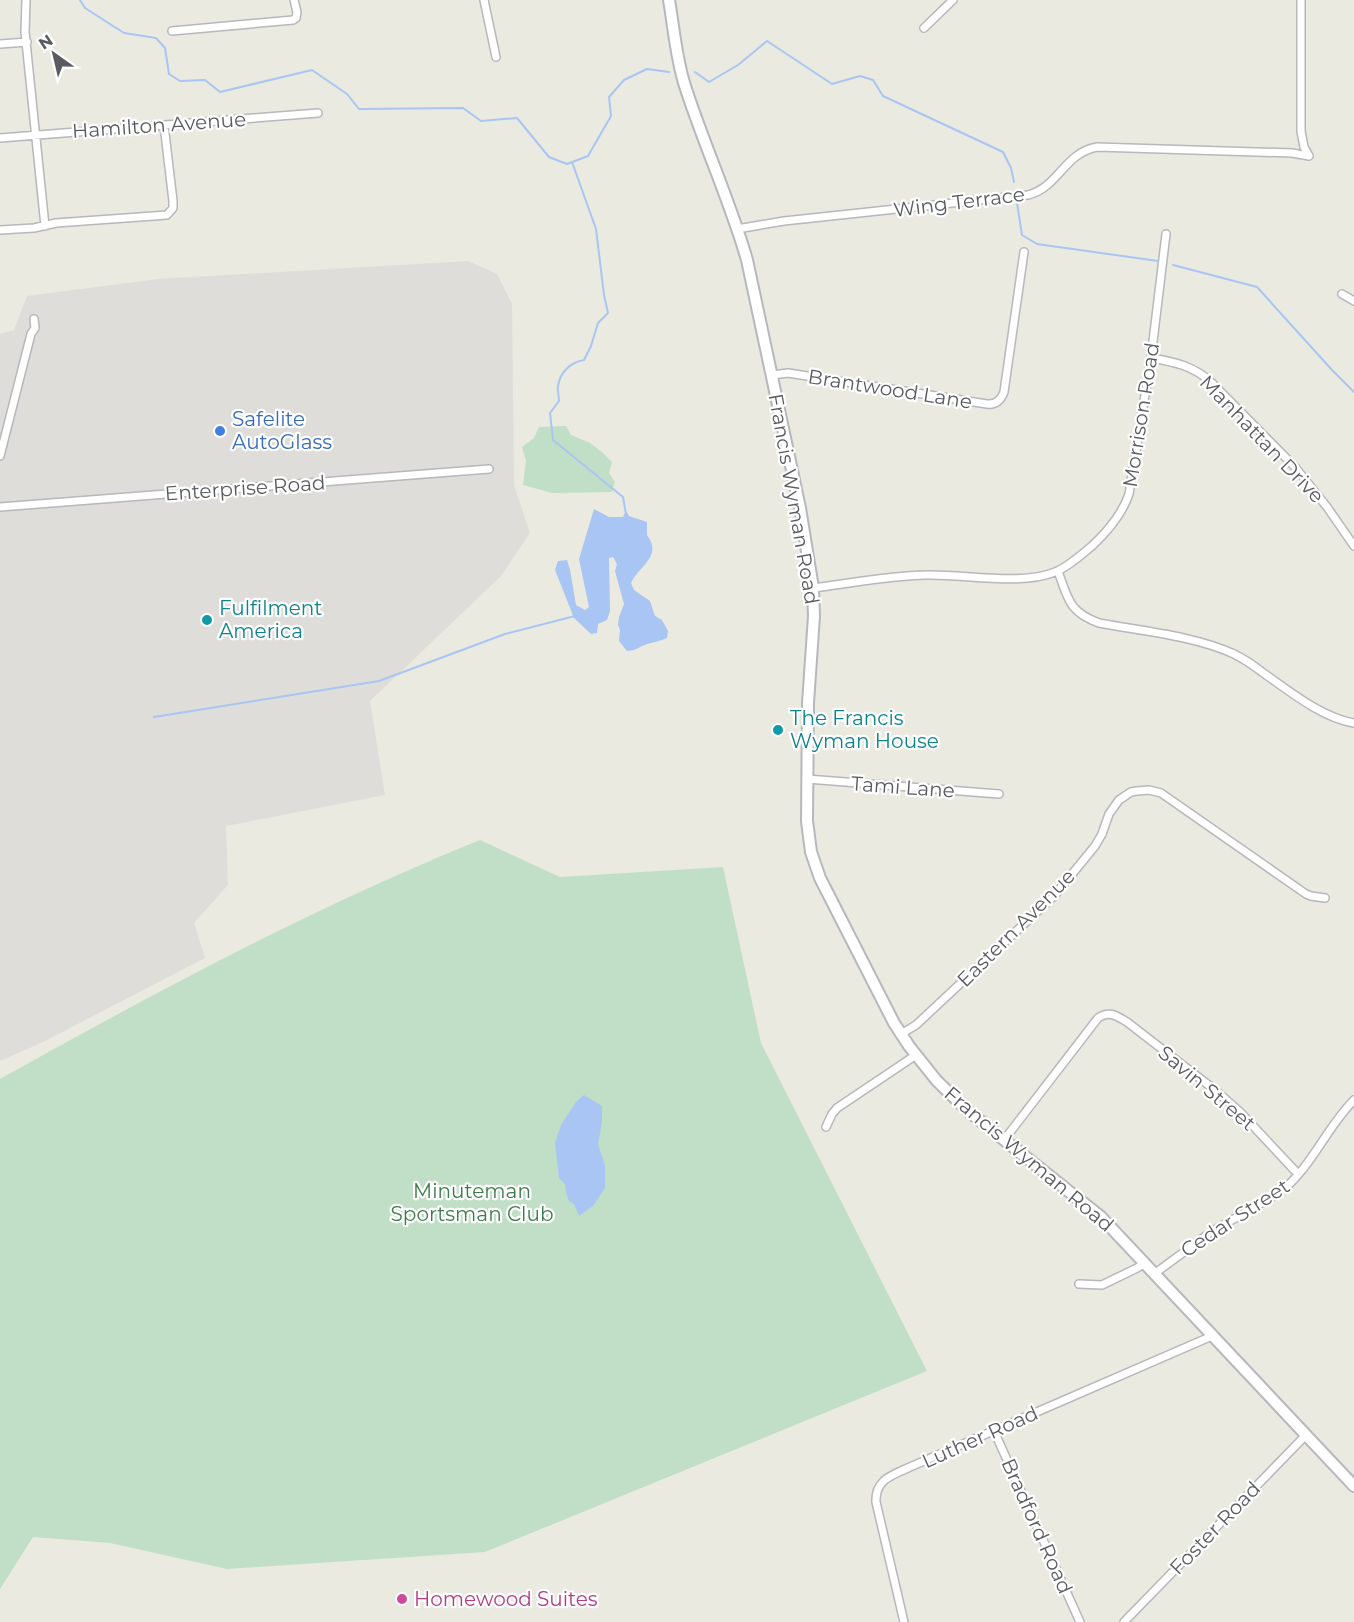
<svg xmlns="http://www.w3.org/2000/svg" width="1354" height="1622" font-family="Montserrat,sans-serif">
<style>
.industrial{fill:#deddd9}
.green{fill:#c1dfc6}
.water{fill:#a9c5f3}
.lines{fill:none;stroke-linecap:round;stroke-linejoin:round}
.stream{stroke:#a9c5f3;stroke-width:2}
.street-casing{stroke:#b7b7bc;stroke-width:10}
.secondary-casing{stroke:#b7b8be;stroke-width:14}
.street{stroke:#fff;stroke-width:7}
.secondary{stroke:#fff;stroke-width:10}
.shop-dot{fill:#3f7fe0;stroke:#fff;stroke-width:2}
.culture-dot{fill:#0f9aa8;stroke:#fff;stroke-width:2}
.hotel-dot{fill:#d1479c;stroke:#fff;stroke-width:2}
.labels{text-anchor:middle;stroke-width:4.5;stroke-linejoin:round;paint-order:stroke}
.street-label{font-size:20px;fill:#5a5b60;stroke:#fff}
.shop-label{font-size:20px;fill:#366cbe;stroke:#fff;text-anchor:start}
.culture-label{font-size:20px;fill:#0d838f;stroke:#fff;text-anchor:start}
.park-label{font-size:20px;fill:#3e7b4c;stroke:#fff}
.hotel-label{font-size:20px;fill:#b23c85;stroke:#fff;text-anchor:start}
</style>
<rect width="100%" height="100%" fill="#eaeae1"/>
<!-- industrial -->
<path class="industrial" d="M468,261L497,274L512,304L514,485L530,533L501,576L370,701L385,795L226,826L228,885L194,923L205,958L41,1043L0,1061V334L14,330L27,296L158,279Z"/>
<!-- green -->
<path class="green" d="M566,426L571,435L590,443L602,452L612,462L609,473L615,482L612,492L552,493L523,485L526,461L522,447L534,438L539,427Z
M480,840L560,877L723,867L761,1043L927,1371L485,1552L227,1569L110,1543L33,1537L0,1589V1079C156,992 314,907 480,840Z"/>
<!-- water -->
<path class="water" d="M594,509L609,517H623L626,511L629,516L647,522V535C663,556 639,566 631,583L634,590L650,601L655,616L662,620L668,631L667,638C660,641 654,642 647,644C639,647 635,651 627,651L619,641L620,630L618,625L619,617L624,604L615,571L617,564L613,557L609,558L610,611L607,620L598,624L597,633L591,634L574,618L555,570L558,561L567,560L570,570L576,605L585,610L589,607L579,559Z
M584,1095L602,1106V1122L598,1144L605,1166V1188L593,1206L579,1216L574,1204L569,1201L566,1193L565,1184L559,1178L555,1143L561,1125L576,1102Z"/>
<g class="lines">
<!-- stream -->
<path class="stream" d="M80,0L85,8L124,33L156,38L165,48L169,74L180,81L205,80L220,92L312,70L347,94L359,109L463,108L481,121L517,118L549,157L567,164L588,156L611,116L609,97L624,80L647,69L669,72
M695,72L709,82L738,65L767,41L832,84L860,76L873,80L883,96L1003,152L1011,168L1014,182
M572,162L596,229L604,295L608,313L598,323L591,346L584,360C571,362 560,372 558,386C557,390 559,396 559,401L550,413L553,440L623,497L626,514
M1017,203L1022,235L1037,244L1158,261
M1173,265L1257,287L1332,370L1354,392
M154,717L379,681L505,634L575,616"/>
<!-- street casing -->
<g class="street-casing">
<path id="street" d="M26,0L25,32L45,226
M484,0L496,57
M1301,0V131L1304,147L1309,156
M924,28L953,0
M172,31L293,20L296,18L297,12L294,0
M0,44L27,42
M0,138L318,113
M737,229L784,221L1028,195C1059,187 1064,153 1097,147L1292,153L1309,156
M0,230L34,228L56,223L167,215L173,208V201L164,125
M1342,294L1354,301
M1151,358C1175,362 1194,366 1212,383L1295,467L1327,507L1354,546
M772,375L788,373L987,404C996,405 1001,400 1004,392L1024,252
M0,456L31,334L35,328L34,319
M0,507L489,469
M1058,571C1068,599 1069,612 1099,623C1142,631 1195,636 1234,654C1244,659 1253,665 1262,672C1288,690 1322,718 1354,723
M813,588C851,583 888,576 927,575C964,574 1021,586 1055,572C1068,567 1081,555 1092,546C1108,531 1122,515 1129,494L1151,358L1166,234
M807,779L999,794
M901,1034L916,1025L1055,895L1095,846L1102,834L1109,814L1119,800L1131,792L1137,791L1149,790L1161,793L1306,894L1311,896L1325,898
M826,1127L832,1114L837,1108L916,1055
M1004,1140L1098,1018C1109,1010 1117,1016 1127,1022L1215,1090L1240,1112L1298,1174
M1154,1274L1211,1232L1279,1193C1311,1169 1326,1128 1354,1100
M1079,1284L1102,1285L1137,1268L1145,1263
M994,1431L1080,1622
M904,1622L876,1502C875,1479 893,1475 910,1467L1212,1336
M1124,1622L1306,1435"/>
</g>
<!-- secondary casing -->
<g class="secondary-casing">
<path id="secondary" d="M669,0C674,29 676,58 685,86C704,145 730,201 747,260L800,508L813,588L814,616L808,703L807,821L811,852L820,878L894,1023L909,1046L937,1081L968,1111L1101,1217L1354,1486"/>
</g>
<!-- street -->
<use href="#street" class="street"/>
<!-- secondary -->
<use href="#secondary" class="secondary"/>
</g>
<!-- markers -->
<circle class="shop-dot" cx="220" cy="431" r="6"/>
<g class="culture-dot">
<circle cx="207" cy="620" r="6"/>
<circle cx="778" cy="730" r="6"/>
</g>
<circle class="hotel-dot" cx="402" cy="1599" r="6"/>
<g class="labels">
<!-- street labels -->
<g class="street-label">
<text transform="translate(159 125) rotate(-4)" y="7">Hamilton Avenue</text>
<text transform="translate(959 202) rotate(-7)" y="7">Wing Terrace</text>
<text transform="translate(890 389) rotate(9)" y="7">Brantwood Lane</text>
<text transform="translate(1141 415) rotate(-81)" y="7">Morrison Road</text>
<text transform="translate(1262 439) rotate(46)" y="7">Manhattan Drive</text>
<text transform="translate(245 488) rotate(-4)" y="7">Enterprise Road</text>
<text transform="translate(794 499) rotate(80)" y="7">Francis Wyman Road</text>
<text transform="translate(903 787) rotate(4)" y="7">Tami Lane</text>
<text transform="translate(1016 928) rotate(-45)" y="7">Eastern Avenue</text>
<text transform="translate(1207 1088) rotate(40)" y="7">Savin Street</text>
<text transform="translate(1029 1159) rotate(40)" y="7">Francis Wyman Road</text>
<text transform="translate(1235 1218) rotate(-33)" y="7">Cedar Street</text>
<text transform="translate(980 1437) rotate(-24)" y="7">Luther Road</text>
<text transform="translate(1037 1526) rotate(66)" y="7">Bradford Road</text>
<text transform="translate(1215 1528) rotate(-46)" y="7">Foster Road</text>
</g>
<!-- shop labels -->
<g class="shop-label">
<text x="232" y="426">Safelite<tspan x="232" dy="23">AutoGlass</tspan></text>
</g>
<!-- culture labels -->
<g class="culture-label">
<text x="219" y="615">Fulfilment<tspan x="219" dy="23">America</tspan></text>
<text x="790" y="725">The Francis<tspan x="790" dy="23">Wyman House</tspan></text>
</g>
<!-- park labels -->
<g class="park-label">
<text x="472" y="1198">Minuteman<tspan x="472" dy="23">Sportsman Club</tspan></text>
</g>
<!-- hotel labels -->
<g class="hotel-label">
<text x="414" y="1606">Homewood Suites</text>
</g>
</g>
<!-- north arrow -->
<g transform="translate(54 54) rotate(326)" stroke="#ffffff" stroke-width="4.5" paint-order="stroke">
<path d="M0-4.5L10 22L0 15L-10 22Z" fill="#5a5b60"/>
<text y="-9" font-size="16" font-weight="bold" text-anchor="middle" fill="#5a5b60">N</text>
</g>
</svg>
